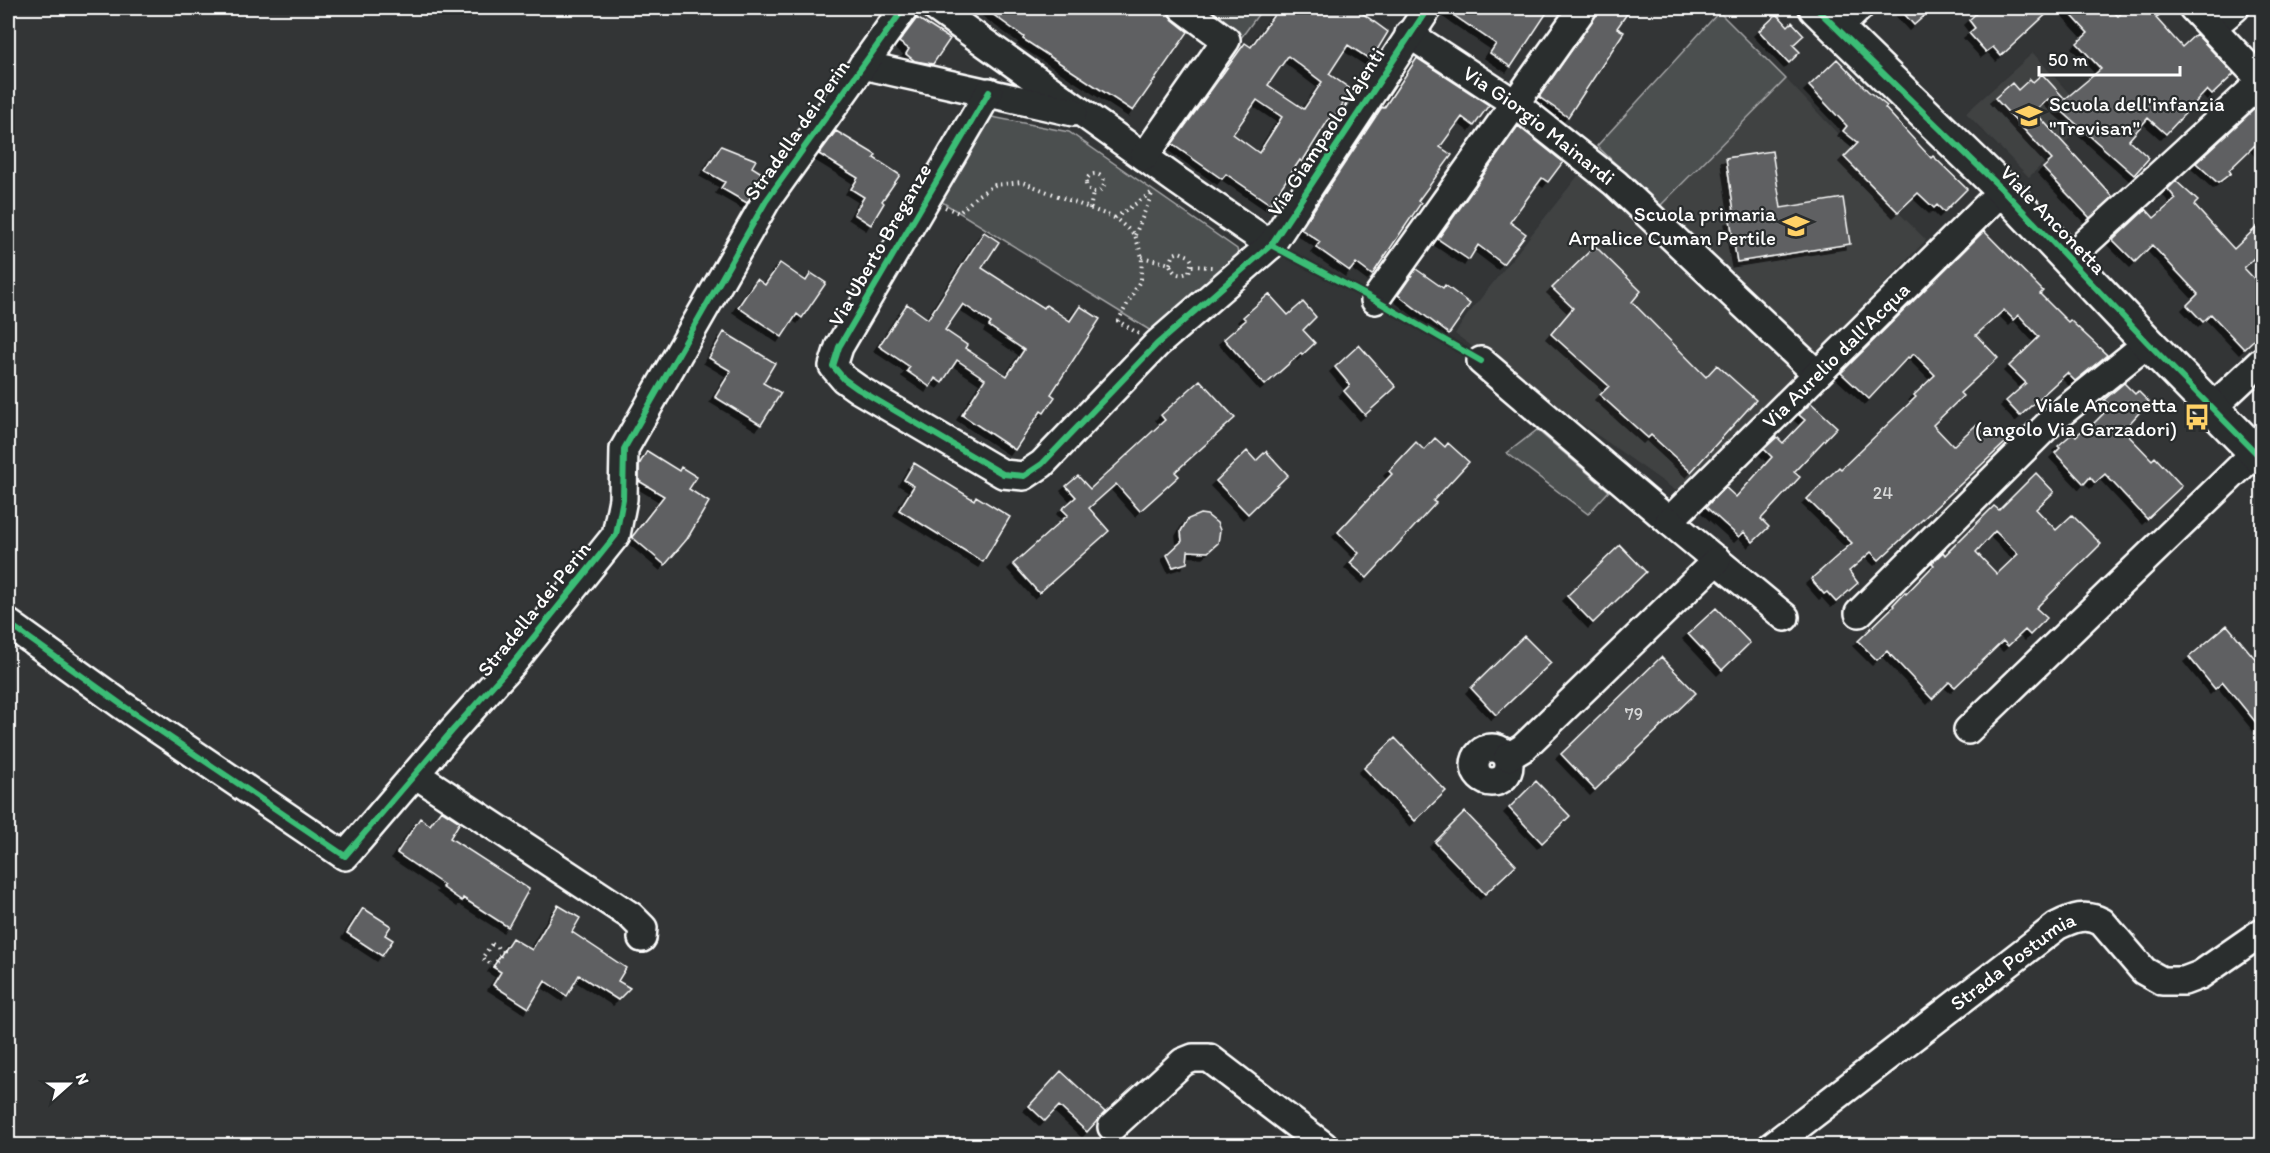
<svg xmlns="http://www.w3.org/2000/svg" width="2270" height="1153" font-family="Itim,sans-serif">
<style>
.built{fill:#404243}
.green{fill:#4c4f50;stroke:#a6a7a8;stroke-width:1.5}
.building{fill:#5f6162;stroke:#fff;stroke-width:1.5;fill-rule:evenodd;filter:url(#shadow)}
.lines{fill:none;stroke-linecap:round;stroke-linejoin:round}
.minor-casing{stroke:#fff;stroke-width:32}
.major-casing{stroke:#fff;stroke-width:38}
.path{stroke:#fff;stroke-width:4;stroke-dasharray:1.5 4.5;stroke-linecap:butt}
.minor{stroke:#2a2d2e;stroke-width:27}
.major{stroke:#2a2d2e;stroke-width:33}
.cycleway-casing{stroke:#2a2d2e;stroke-width:10}
.cycleway{stroke:#3abd76;stroke-width:6}
.labels{text-anchor:middle;stroke-width:4.5;stroke-linejoin:round;paint-order:stroke}
.number-label{font-size:18px;fill:#d7d8d8}
.poi-label{font-size:21px;fill:#fff;stroke:#2a2d2e;text-anchor:end}
.street-label{font-size:21px;fill:#fff;stroke:#2a2d2e}
</style>
<defs>
<filter id="shadow"><feDropShadow dx="-5" dy="5" stdDeviation="0" flood-color="#0009"/></filter>
</defs>
<rect width="100%" height="100%" fill="#333536"/>
<filter id="ink" filterUnits="userSpaceOnUse"><feTurbulence type="fractalNoise" baseFrequency=".0167" numOctaves="2"/><feDisplacementMap in="SourceGraphic" scale="12" xChannelSelector="R" yChannelSelector="G"/><feConvolveMatrix kernelMatrix="1 2 1 2 8 2 1 2 1" color-interpolation-filters="sRGB"/></filter>
<g filter="url(#ink)">
<!-- built -->
<path class="built" d="M2033,53L2091,118L2029,177L1966,113Z
M1786,79L1889,188L1882,196L1926,240L1817,354L1744,288L1660,206Z
M1585,167L1800,371L1801,379L1700,487L1675,490L1455,334L1466,317Z"/>
<!-- green -->
<path class="green" d="M1199,8H1263L1241,38Z
M1719,12L1786,79L1660,206L1597,146Z
M992,117L1069,132L1237,249L1239,258L1151,331L942,202Z
M1537,430L1609,491L1588,514L1507,453Z"/>
<!-- building -->
<path class="building" d="M984,8H1167L1169,15L1173,20L1188,32L1133,111L1023,39L1024,37Z
M1279,8H1355L1388,32L1371,60L1348,45L1329,74L1352,90L1335,116L1332,114L1302,162L1300,160L1270,204L1226,174L1222,179L1172,144L1245,43L1251,47ZM1288,56L1322,82L1304,109L1268,85ZM1257,100L1282,117L1259,153L1233,134Z
M1443,8H1550L1511,67L1490,53L1496,44Z
M1601,8H1631L1617,28L1624,32L1568,117L1539,97Z
M1899,8H1933L1914,25Z
M1982,8H2053L2001,56L1993,47L1986,52L1969,33L1975,28L1969,20Z
M2065,8H2110L2118,16L2128,8H2166L2156,18L2182,47L2196,34L2234,74L2212,95L2207,90L2166,134L2148,118L2129,140L2149,158L2134,175L2048,99L2035,112L2113,197L2090,218L2043,168L2052,160L1995,98L2012,83L2018,90L2030,79L2033,82L2042,74L2065,99L2101,69L2077,43L2088,33Z
M1777,14L1788,26L1792,22L1804,35L1793,45L1800,52L1789,63L1759,31Z
M917,18L950,39L933,64L915,61L906,54L909,49L899,42Z
M1417,58L1489,105L1474,126L1462,117L1440,147L1452,155L1418,201L1421,203L1372,275L1356,263L1350,271L1316,247L1320,242L1301,229L1382,107L1384,108Z
M1837,59L1868,91L1887,106L1885,108L1931,158L1933,156L1967,189L1944,212L1937,205L1934,208L1918,193L1898,212L1844,157L1858,143L1843,131L1847,126L1809,86Z
M2262,102V153L2255,145L2229,170L2231,173L2218,183L2196,163Z
M1518,126L1563,162L1548,182L1542,178L1510,222L1526,234L1503,264L1478,245L1469,260L1438,239Z
M836,131L876,155L874,158L900,175L882,201L884,203L871,225L854,214L864,197L851,189L858,178L819,154Z
M721,146L756,160L752,167L765,175L747,203L721,188L725,182L705,171Z
M1772,151L1781,208L1843,198L1850,244L1737,262L1730,219L1735,218L1726,158Z
M2176,181L2198,201L2194,205L2234,249L2262,222V250L2244,268L2262,287V332L2244,349L2211,314L2203,322L2187,305L2198,294L2152,245L2135,262L2113,240L2146,209L2154,218L2176,199L2168,189Z
M1984,231L2043,291L2040,294L2068,322L2070,320L2107,355L2075,381L2067,373L2020,416L2006,401L2026,383L2009,366L2039,337L2019,315L2014,320L2004,310L1976,335L1998,358L1960,393L1963,396L1933,425L1953,446L1976,425L1986,436L1994,430L2006,442L1879,560L1871,552L1849,571L1858,583L1836,602L1827,592L1824,594L1811,579L1852,543L1807,499L1839,467L1841,469L1916,397L1914,395L1935,375L1914,354L1909,358L1908,357L1869,399L1841,373Z
M984,232L999,242L982,268L1044,308L1046,305L1070,321L1080,306L1100,319L1051,394L1055,397L1044,413L1041,411L1015,450L962,415L985,379L957,360L942,383L935,378L930,387L907,371L910,367L879,346L907,304L928,319ZM963,304L991,323L989,326L1024,350L1007,376L965,348L967,345L945,330Z
M1595,246L1641,291L1632,302L1706,377L1717,365L1756,400L1691,472L1651,435L1648,438L1600,395L1609,386L1551,334L1573,308L1552,288Z
M780,263L806,281L811,273L826,283L802,318L797,314L782,337L738,307L757,279L765,285Z
M1416,269L1443,288L1445,285L1470,304L1449,334L1398,295Z
M1269,294L1288,315L1303,302L1316,317L1303,330L1315,343L1302,355L1301,353L1265,385L1224,339L1246,320L1243,317Z
M724,332L775,363L763,383L781,393L761,425L715,397L731,371L709,358Z
M1359,345L1396,387L1365,415L1344,391L1350,385L1335,367Z
M1200,380L1235,418L1175,472L1179,476L1140,511L1116,484L1089,508L1109,531L1039,593L1013,564L1068,515L1062,509L1076,497L1066,486L1078,476L1090,489L1165,420L1161,415Z
M2124,383L2135,394L2138,391L2149,402L2129,424L2132,427L2126,433L2152,460L2155,457L2182,486L2147,519L2105,474L2095,483L2090,477L2084,484L2055,453L2060,448L2058,446L2073,433L2076,436L2087,426L2089,428L2111,406L2104,400Z
M1811,403L1837,427L1794,472L1800,477L1761,519L1769,527L1753,542L1744,532L1739,537L1706,507L1725,487L1736,497L1772,457L1764,449L1777,437L1783,443L1805,420L1799,415Z
M1435,438L1445,447L1448,443L1469,462L1433,501L1436,503L1367,578L1350,563L1359,553L1338,532L1392,474L1389,471L1416,442L1424,450Z
M647,451L679,471L681,467L697,477L689,489L709,502L687,539L665,565L632,537L664,496L639,481V465Z
M1247,451L1256,461L1266,451L1288,475L1248,514L1216,481Z
M914,463L974,500L976,496L1010,517L983,562L899,510L914,486L904,480Z
M2036,473L2054,492L2036,509L2056,530L2072,515L2101,544L2036,608L2047,618L2030,635L2025,630L2008,646L2003,641L1955,687L1949,682L1932,699L1887,651L1877,660L1858,641L1894,606L1893,605L1905,592L1906,594L1934,565L1932,563L1943,552L1945,555L1994,506L1999,510ZM1995,531L2018,554L1997,574L1976,552Z
M1200,514L1207,515L1217,523L1220,530L1218,543L1208,552L1188,551L1187,563L1173,567L1167,555L1182,541L1181,531L1188,519Z
M1620,545L1646,572L1593,623L1567,596Z
M1716,608L1750,643L1722,670L1688,634Z
M2227,625L2262,667V730L2223,682L2215,689L2189,657Z
M1524,636L1551,663L1496,715L1471,688Z
M1661,657L1696,693L1595,790L1561,754Z
M1395,738L1446,791L1415,821L1364,768Z
M1536,781L1570,816L1542,843L1509,808Z
M441,810L460,822L450,838L529,889L508,927L463,898L462,901L442,887L444,885L397,853L420,818L430,825Z
M1465,812L1516,865L1485,894L1435,842Z
M558,905L580,918L572,932L626,968L618,981L630,988L618,1000L579,975L567,996L545,981L529,1008L493,985L501,972L493,967L512,938L532,950Z
M363,908L391,926L385,935L393,940L382,956L347,933Z
M1061,1071L1105,1112L1087,1132L1059,1106L1045,1121L1029,1106Z"/>
<g class="lines">
<!-- minor casing -->
<g class="minor-casing">
<g id="minor">
<path d="M936,8L1179,182L1271,245"/>
<path d="M2212,27L2235,8"/>
<path d="M1837,29L1859,8"/>
<path id="s1" d="M1409,34L1514,103L1615,183L1817,374"/>
<path d="M863,65L1073,112"/>
<path d="M989,92L839,347L833,366L844,379L858,389L1003,474L1024,476L1042,464L1157,344L1271,245L1428,8"/>
<path d="M1144,157L1226,40L1183,8"/>
<path d="M2069,258L2262,81L2193,8"/>
<path d="M1375,300L1583,8"/>
<path id="s2" d="M1481,361L1669,521L2003,190"/>
<path d="M2212,408L2262,361"/>
<path d="M1669,521L1785,617"/>
<path d="M1859,613L2056,417L2148,343"/>
<path d="M8,623L122,705L345,856L452,731L513,663L616,535L623,499L624,449L766,201L904,8"/>
<path d="M1968,730L2256,452"/>
<circle cx="1492" cy="765" r="17"/>
<path d="M1508,757L1523,748L1717,560"/>
<path d="M415,774L631,916L643,928L642,938"/>
<path d="M1112,1127L1183,1062L1193,1058H1209L1324,1146"/>
<path id="s3" d="M1772,1146L2057,926C2073,918 2086,913 2102,922L2144,971L2162,981H2184L2200,975L2262,932"/>
</g>
</g>
<!-- major casing -->
<g class="major-casing">
<path id="major" d="M1816,8L2003,190L2148,343L2262,459"/>
</g>
<!-- path -->
<path class="path" d="M1086 183a9 9 0 1 1 18 0a9 9 0 1 1-18 0Z
M945,207L959,213L978,195L995,185L1022,182L1115,218L1135,235L1142,257L1141,279L1118,321L1139,334
M1090,209L1093,193
M1115,218L1154,191
M1135,235L1152,194
M1142,257L1170,264C1173,274 1180,277 1189,272L1192,261L1189,256L1179,252L1174,254L1170,264
M1192,266L1212,267
M492,944L503,951L494,966L482,958Z"/>
<!-- minor -->
<use href="#minor" class="minor"/>
<!-- major -->
<use href="#major" class="major"/>
<!-- cycleway casing -->
<g class="cycleway-casing">
<path id="cycleway" d="M1816,8L2003,190L2148,343L2262,459
M989,92L839,347L833,366L844,379L858,389L1003,474L1024,476L1042,464L1157,344L1271,245L1428,8
M1271,245L1375,300L1481,361
M8,623L122,705L345,856L452,731L513,663L616,535L623,499L624,449L766,201L904,8"/>
</g>
<!-- cycleway -->
<use href="#cycleway" class="cycleway"/>
</g>
</g>
<!-- icons -->
<defs>
<g id="school-bare" transform="scale(2.07)"><path d="M0-5L7-2L0 1L-7-2ZM-4 1L0 2.5L4 1V4Q0 6-4 4Z" fill="#ffd166" stroke="#2a2d2e" stroke-width="2.5" paint-order="stroke"/></g>
<g id="bus-bare" transform="scale(2.07)"><path d="M-5-6H5V4H4V6H2V4H-2V6H-4V4H-5ZM-3.5-4V0h7V-4ZM-3.5 1.2v1.5H-2V1.2ZM2 1.2v1.5H3.5V1.2Z" fill="#ffd166" stroke="#2a2d2e" stroke-width="2.5" paint-order="stroke"/></g>
</defs>
<g fill-rule="evenodd">
<use href="#school-bare" x="2029" y="116"/>
<use href="#school-bare" x="1796" y="226"/>
<use href="#bus-bare" x="2197" y="417"/>
</g>
<g class="labels">
<!-- number labels -->
<g class="number-label">
<text x="1883" y="499">24</text>
<text x="1634" y="720">79</text>
</g>
<!-- poi labels -->
<g class="poi-label">
<text x="2049" y="111" text-anchor="start">Scuola dell'infanzia<tspan x="2049" dy="24">"Trevisan"</tspan></text>
<text x="1776" y="221">Scuola primaria<tspan x="1776" dy="24">Arpalice Cuman Pertile</tspan></text>
<text x="2177" y="412">Viale Anconetta<tspan x="2177" dy="24">(angolo Via Garzadori)</tspan></text>
</g>
<!-- street labels -->
<g class="street-label">
<text dy="7" stroke="none"><textPath href="#s1" startOffset="159">Via Giorgio Mainardi</textPath></text>
<text transform="translate(797 130) rotate(-55)" y="7">Stradella dei Perin</text>
<text transform="translate(1326 132) rotate(-57)" y="7">Via Giampaolo Vajenti</text>
<text transform="translate(2053 220) rotate(46)" y="7">Viale Anconetta</text>
<text transform="translate(880 245) rotate(-60)" y="7">Via Uberto Breganze</text>
<text dy="7" stroke="none"><textPath href="#s2" startOffset="482">Via Aurelio dall'Acqua</textPath></text>
<text transform="translate(534 609) rotate(-51)" y="7">Stradella dei Perin</text>
<text dy="7" stroke="none"><textPath href="#s3" startOffset="304">Strada Postumia</textPath></text>
</g>
</g>
<!-- margin -->
<rect width="2270" height="1153" fill="none" stroke="#2a2d2e" stroke-width="30"/>
<rect x="15" y="15" width="2240" height="1123" fill="none" stroke="#fff" stroke-width="2" filter="url(#ink)"/>
<!-- north arrow -->
<g transform="translate(69 1084) rotate(69)" stroke="#2a2d2e" stroke-width="4.5" paint-order="stroke">
<path d="M0-4.5L10 22L0 15L-10 22Z" fill="#ffffff"/>
<text y="-9" font-size="16" font-weight="bold" text-anchor="middle" fill="#ffffff">N</text>
</g>
<!-- scale -->
<path d="M2039 66v9h141v-9" fill="none" stroke="#ffffff" stroke-width="3"/>
<text x="2048" y="66" font-size="18" fill="#ffffff" stroke="#2a2d2e" stroke-width="4.5" paint-order="stroke">50 m</text>
</svg>
